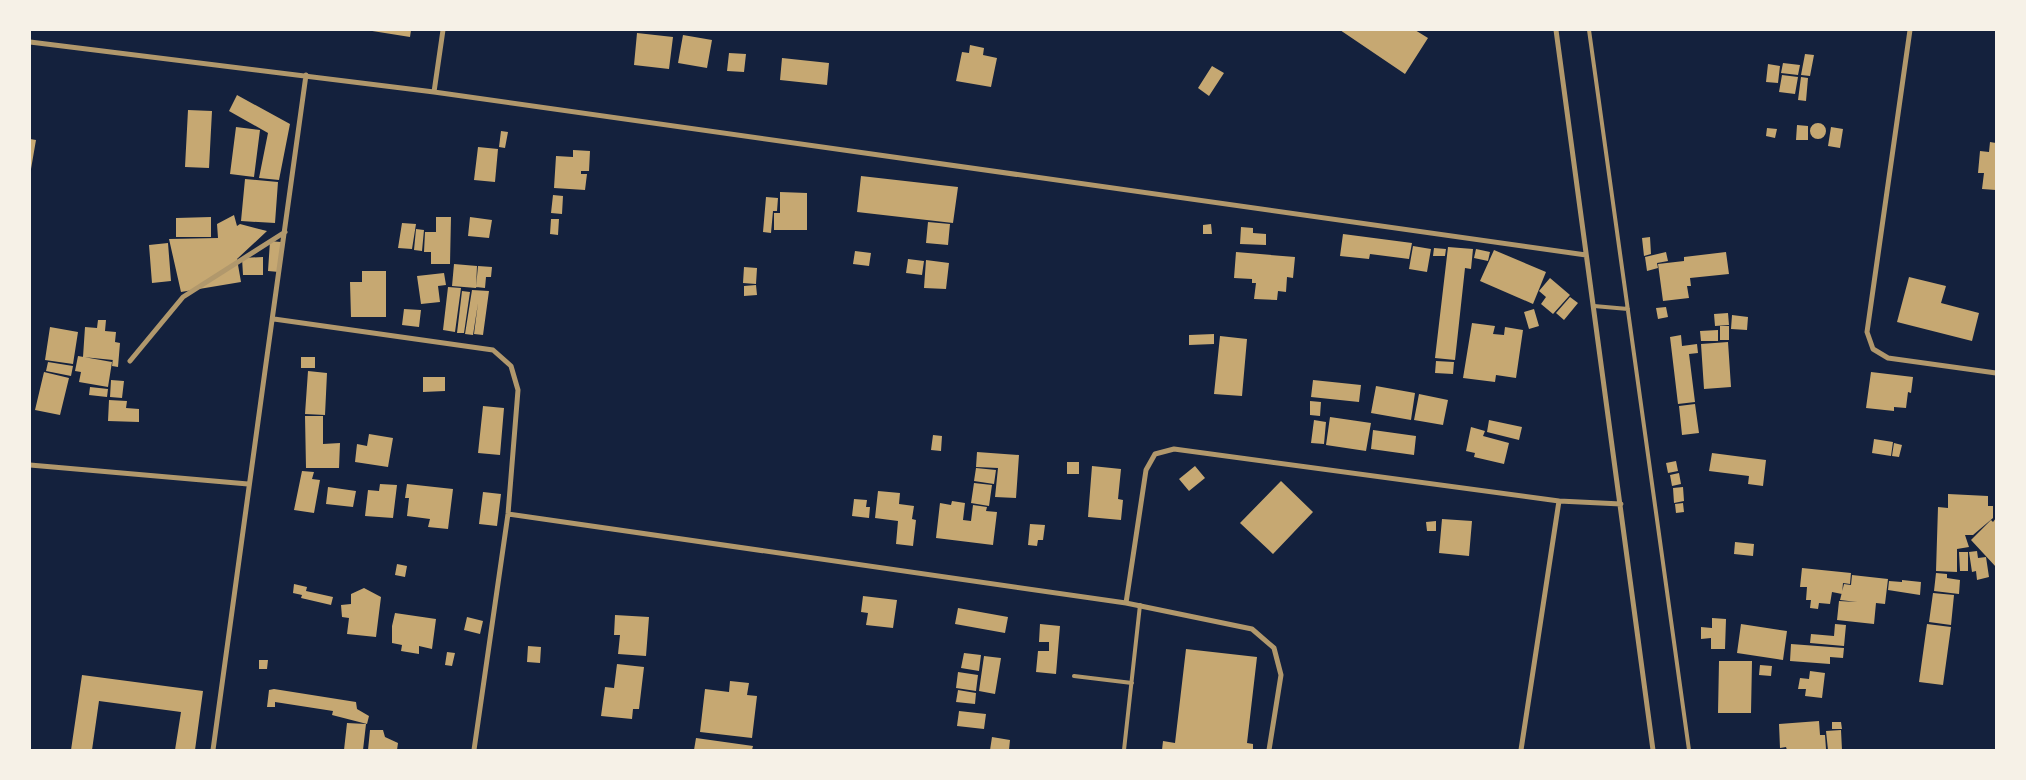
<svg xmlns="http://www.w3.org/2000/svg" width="2026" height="780" font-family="'Varela Round',sans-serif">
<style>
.building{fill:#c6a872}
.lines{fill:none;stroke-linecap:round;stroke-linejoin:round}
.service{stroke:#b1986c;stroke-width:4}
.minor{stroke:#b1986c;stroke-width:5}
</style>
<rect width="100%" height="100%" fill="#14213d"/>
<!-- building -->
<path class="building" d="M366,30H411L410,37Z
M1340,30H1415L1428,38L1405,74Z
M637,33L673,37L669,69L634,65Z
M683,35L712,40L707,68L678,63Z
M970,45L984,48L983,55L997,58L991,87L956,81L962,52L969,53Z
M729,53L746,54L744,72L727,71Z
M1805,54L1814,55L1810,76L1801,75Z
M782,58L829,63L827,85L780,80Z
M1783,63L1800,65L1798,75L1781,73Z
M1768,64L1780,66L1778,83L1766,82Z
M1212,66L1224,73L1209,96L1198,88Z
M1782,75L1798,77L1795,94L1779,92Z
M1801,77L1808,78L1806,101L1798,100Z
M237,95L290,124L279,180L259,178L268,133L229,111Z
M188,110L212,111L209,168L185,167Z
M1810 131a8 8 0 1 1 16 0a8 8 0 1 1-16 0Z
M1797,125L1808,126V140H1796Z
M236,127L260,130L254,177L230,174Z
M1831,127L1843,129L1840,148L1828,146Z
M1767,128L1777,129L1775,138L1766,136Z
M501,131L508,132L505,148L499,147Z
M30,139L36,140L31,169H30Z
M1990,142L1996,143V190L1982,189L1984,173H1978L1980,151L1989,152Z
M478,147L498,149L495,182L474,180Z
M573,150L590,151L589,171H581V174H587L585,190L554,188L556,156L573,157Z
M861,176L958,187L953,223L857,212Z
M245,179L278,182L275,223L241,221Z
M780,192L807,193V230H774V213H780Z
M553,195L563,196L562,214L551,213Z
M766,197L778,198L777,211H773L771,233L763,232Z
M234,215L237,226L240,224L267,231L237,259L241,282L181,292L169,239L218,238L217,224Z
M211,217V237H176V218Z
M436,217H451L450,264H431V252H424L425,232H436Z
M470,217L492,220L489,238L468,236Z
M551,219H559L558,235L550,234Z
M928,222L950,224L948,245L926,243Z
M402,223L416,224L412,249L398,248Z
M1211,224L1212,234H1203V225Z
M1241,227L1253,228V233L1266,234V245L1240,244Z
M416,229L424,230L422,251L414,250Z
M1343,234L1412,243L1409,259L1370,254L1369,259L1340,256Z
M1650,237L1651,254L1644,256L1642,238Z
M270,241L281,242L279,272L268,271Z
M168,243L171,281L152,283L149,245Z
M1413,246L1431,249L1427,272L1409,269Z
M1448,247L1473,249L1471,269L1465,268L1455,360L1435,358Z
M1434,248L1446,249L1445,256H1433Z
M1476,249L1490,252L1488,261L1474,258Z
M1494,250L1546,272L1533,304L1480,281Z
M855,251L871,253L869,266L853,264Z
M1236,252L1295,257L1293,278L1287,277L1286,292L1278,291L1277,300L1254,299L1256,283H1252V279L1234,278Z
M1666,252L1668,261L1657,263L1658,268L1647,271L1645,257Z
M1726,252L1729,274L1690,278L1691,286H1687L1689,298L1663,301L1658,264L1684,261V257Z
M263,257V275H243L242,258Z
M908,259L924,261L922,275L906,273Z
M926,260L949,263L946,289L924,288Z
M454,264L477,266L476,288L452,286Z
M478,266L492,267L491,277H486L485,288L476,287Z
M744,267L757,268L756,284L743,283Z
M362,271H386V317H351L350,282H362Z
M444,273L446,285L438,286L440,302L421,304L417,276Z
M1909,277L1946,286L1941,303L1979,313L1972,341L1897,322Z
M1550,278L1570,295L1553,314L1541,304L1546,297L1539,291Z
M756,285L757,295L744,296V286Z
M448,287L461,288L455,332L443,330Z
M472,290L489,291L483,335L474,334L478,303L473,335L465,334Z
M462,291L470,292L464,333H457Z
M1570,297L1578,303L1564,320L1556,313Z
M1666,307L1668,317L1658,319L1656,308Z
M404,309L421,310L419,327L402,325Z
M1534,309L1539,326L1529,329L1524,312Z
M1728,313L1729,325L1715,326L1714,314Z
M1732,315L1748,317L1747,330L1731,329Z
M98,320H106L105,331L116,332L115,342L120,343L118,367L112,366L113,358V360L83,357L85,327L97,328Z
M1472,323L1495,326L1493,334L1504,335L1505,327L1523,330L1516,378L1496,375L1495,382L1463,378Z
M1720,326H1729V340H1720Z
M50,327L78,332L73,364L45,360Z
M1718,330V341H1701L1700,331Z
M1214,334V344L1189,345V335Z
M1681,335L1682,346L1697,344L1698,353L1689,354L1695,402L1678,404L1670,337Z
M1220,336L1247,339L1242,396L1214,394Z
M1728,342L1731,387L1704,389L1701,344Z
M78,356L112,362L108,387L79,382L81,372L75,371Z
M301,357H315V368H301Z
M1436,361L1454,362L1453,374L1435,373Z
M48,362L73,366L71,376L46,371Z
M308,371L327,373L325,415L305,414Z
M44,372L69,378L60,415L35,410Z
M1871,372L1913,377L1911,393L1908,392L1906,408L1894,407V411L1866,408Z
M423,377H445V391L423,392Z
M111,380L124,381L122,398L110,397Z
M1313,380L1361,385L1359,402L1311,397Z
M1376,386L1415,393L1411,420L1371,413Z
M90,387L108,389L107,397L89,395Z
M1419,394L1448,400L1443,425L1414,420Z
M109,400L127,401L126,408L139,409V422L108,421Z
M1310,401L1321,402L1320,416L1310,415Z
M1695,404L1699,433L1682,435L1679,406Z
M483,406L504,408L500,455L478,453Z
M305,416H323V444L340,443L339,468H306Z
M1330,417L1371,423L1366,451L1326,445Z
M1314,420L1326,422L1324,444L1311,443Z
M1489,420L1522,427L1519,440L1487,432Z
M1471,427L1485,431L1483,436L1509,443L1504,464L1474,457L1475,453L1466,451Z
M1373,430L1416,436L1414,455L1371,449Z
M369,434L393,438L388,467L355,462L357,444L367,446Z
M933,435L942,436L941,451L931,450Z
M1874,439L1893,442L1891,456L1872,453Z
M1894,443L1902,445L1899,457L1892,456Z
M977,452L1019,455L1016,498L995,497L998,468L976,467Z
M1712,453L1766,460L1763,486L1748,484L1749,476L1709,471Z
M1676,461L1678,471L1668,473L1666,463Z
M1067,462H1079V474H1067Z
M1092,466L1121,469L1118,499L1123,500L1121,520L1088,517Z
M1195,466L1205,478L1189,491L1179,479Z
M976,468L996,470L994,484L974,481Z
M302,471L314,472L312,479L320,480L314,513L294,510Z
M1679,473L1681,484L1672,486L1670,475Z
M1281,481L1313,512L1273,554L1240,523Z
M974,483L992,485L989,506L971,503Z
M380,484L397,485L393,518L365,516L368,490L379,491Z
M407,484L453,489L448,529L428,527L430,519L407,516L409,498H405Z
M328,487L356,491L353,507L326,504Z
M1683,487L1684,501L1674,503L1673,488Z
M878,491L900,493L899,504L914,506L912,519L916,520L913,546L896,544L898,521L875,518Z
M483,492L501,494L497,526L479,524Z
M1948,494L1988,496V506H1993V518L1973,535H1965L1969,547L1957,549V572L1936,571L1938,507L1948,508Z
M854,499L867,500L866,507H870L869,518L852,516Z
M952,501L965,503L963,520L971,521L973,505L987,507L986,511L997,512L993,545L936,538L940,503L951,505Z
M1683,503L1684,512L1676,513L1675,504Z
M1996,518V567L1971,540L1991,520L1993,522Z
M1442,519L1472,521L1469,556L1439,553Z
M1436,521V531H1427L1426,522Z
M1030,524L1045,525L1043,540H1038L1037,546L1028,545Z
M1735,542L1754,544L1753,556L1734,554Z
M1977,551L1978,558L1986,557L1989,577L1977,580L1976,571L1972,572L1969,552Z
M1959,552H1968V571H1960Z
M397,564L407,566L405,577L395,575Z
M1802,568L1851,573L1850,584L1843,583L1842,594L1832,592L1830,604L1819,603L1818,609L1810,608L1811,600H1806L1807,587H1800Z
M1936,573L1947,574V578L1960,580L1959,594L1934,591Z
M1852,575L1888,579L1885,604L1876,603L1874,624L1837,620L1839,601L1857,602L1840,600L1844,584L1851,585Z
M1902,580L1921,582L1920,595L1888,590L1889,581L1902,582Z
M294,584L307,587L306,591L333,597L331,605L301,598L302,595L293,593Z
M364,588L381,597L376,637L347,634L349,618L342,617L341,605L351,604V594Z
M1933,593L1954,595L1951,625L1929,622Z
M863,596L897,600L893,628L866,625L868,613L861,612Z
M958,608L1008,617L1005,633L955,624Z
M395,613L436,619L432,649L419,646V654L401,651L402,645L392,643V626Z
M615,615L649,617L646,656L618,654L620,635H614Z
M467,617L483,621L480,634L464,630Z
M1712,618L1726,619L1725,649H1711V638L1701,639V627L1712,628Z
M1040,624L1060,626L1056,674L1036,672L1038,651H1049V642H1039Z
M1741,624L1787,631L1783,660L1737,653Z
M1835,624L1846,625L1844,646L1810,643L1811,634L1834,636Z
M1927,624L1951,627L1943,685L1919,682Z
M1791,644L1844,648L1843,658L1830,657V664L1790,661Z
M528,646L541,647L540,663L527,662Z
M1186,649L1257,657L1247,743L1253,744V750H1162L1163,741L1175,743Z
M447,652L455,653L452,666L445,665Z
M964,653L981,655L979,671L961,668Z
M984,656L1001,658L995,694L979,691Z
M259,660H268L267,669H259Z
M1719,661H1752L1751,713H1718Z
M617,664L644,667L639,709H633L632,719L601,716L605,687L614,688Z
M1760,665L1772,666L1771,676L1759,675Z
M1810,671L1825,673L1822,698L1805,696L1806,689H1798L1800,678L1809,679Z
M958,672L978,675L976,691L956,688Z
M82,675L203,691L195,750H175L181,712L99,701L92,750H71Z
M730,681L749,683L747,695L757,696L752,738L700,732L705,689L729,692Z
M274,689L356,702L357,709L369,716L367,724L332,715L333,711L275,702V707H267L269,690Z
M958,690L976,693L975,704L956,702Z
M959,711L986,714L984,729L957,726Z
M1819,721L1820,735H1825L1826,749L1787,750L1786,747L1780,748L1779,724Z
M1832,722H1841L1842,729H1832Z
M347,723L366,724L363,750H344Z
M370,730H383L385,737L398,743L397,750H368Z
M1841,730L1842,750H1828L1826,731Z
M992,737L1010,740L1009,750H990Z
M696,738L753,746L752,750H694Z"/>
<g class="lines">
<!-- service -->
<path class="service" d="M1589,30L1689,750
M1594,306L1628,309
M1074,676L1132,683
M1124,750L1140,605"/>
<!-- minor -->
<path class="minor" d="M1556,30L1653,750
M1910,30L1867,332L1873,349L1888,358L1996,373
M30,42L434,92L1586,255
M434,92L443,30
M274,319L493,350L511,366L518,390L508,514L474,750
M130,361L183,297L285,232
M30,465L248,484
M508,514L1126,603L1252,629L1274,648L1281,675L1269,750
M1126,603L1146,470L1155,454L1174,449L1559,501
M213,750C242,525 276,300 306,75
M1521,750L1559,501L1621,504"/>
</g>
<!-- border -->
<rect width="2026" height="780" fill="none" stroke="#f6f1e7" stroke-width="62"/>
</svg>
